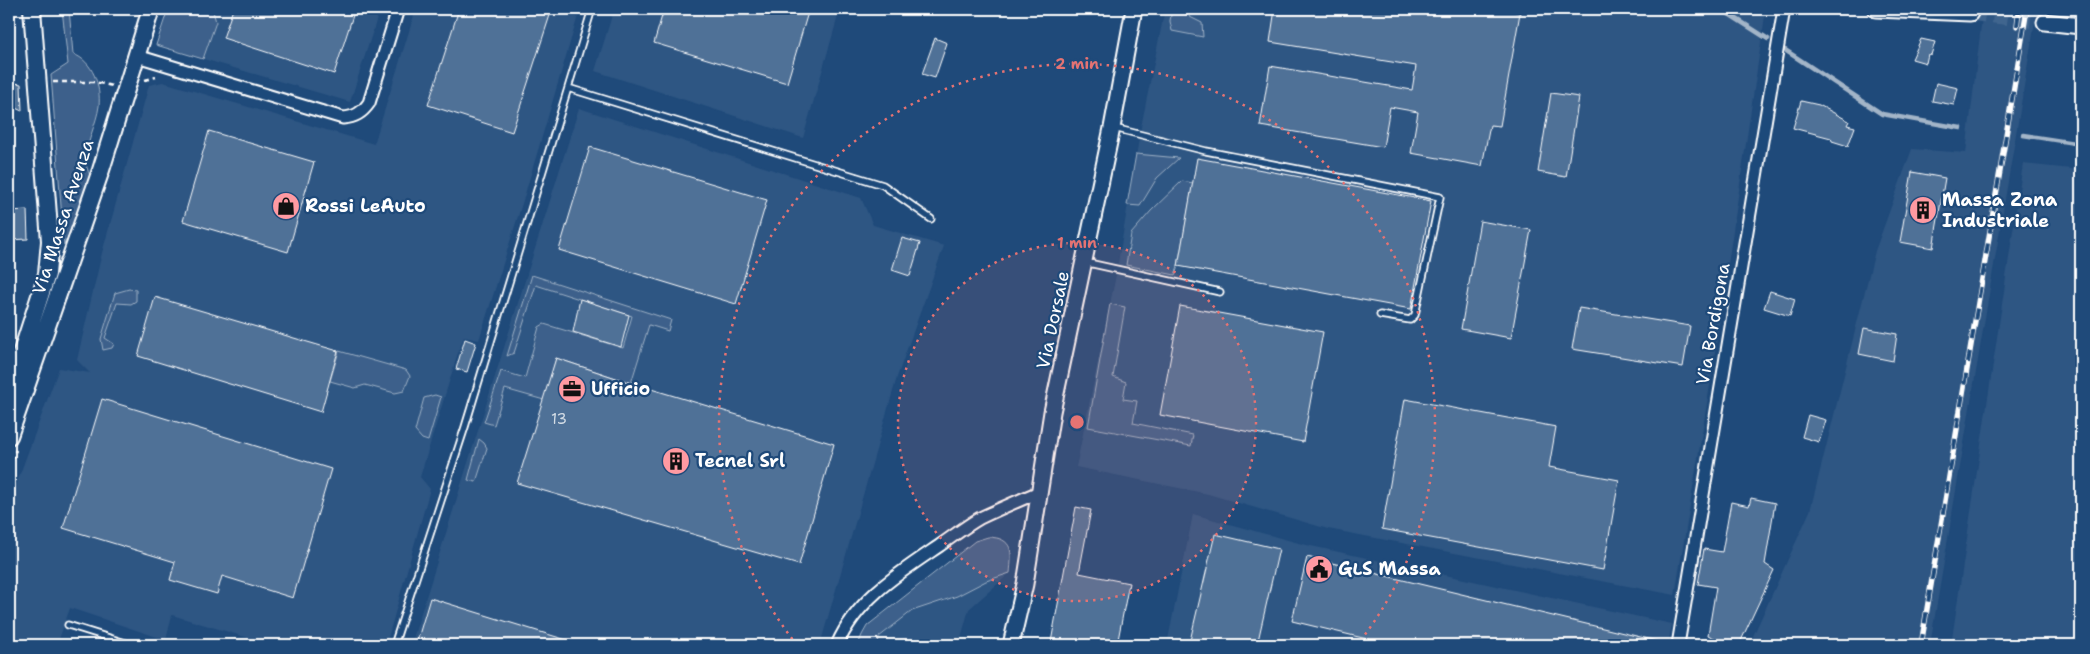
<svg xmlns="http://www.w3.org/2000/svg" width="2090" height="654" font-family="'Shantell Sans',sans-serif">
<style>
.built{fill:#2e5683}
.green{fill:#3c618b;stroke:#9eb0c5}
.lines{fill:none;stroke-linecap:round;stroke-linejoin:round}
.stream{stroke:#a3b5c8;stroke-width:4.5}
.building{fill:#507197;stroke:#fff}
.tertiary-tunnel{stroke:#41658e;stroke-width:15;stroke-dasharray:15 8;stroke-linecap:butt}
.service-casing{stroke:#fff;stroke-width:9}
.minor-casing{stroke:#fff;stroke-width:15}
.tertiary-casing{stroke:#fff;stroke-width:19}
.secondary-casing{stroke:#fff;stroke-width:20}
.path{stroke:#fff;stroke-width:2.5;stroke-dasharray:5 4;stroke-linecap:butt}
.service{stroke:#1f4a7a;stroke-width:5.5}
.minor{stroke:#1f4a7a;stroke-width:11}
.tertiary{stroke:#1f4a7a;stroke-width:15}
.secondary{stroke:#1f4a7a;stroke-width:16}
.rail-casing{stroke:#fff;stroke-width:5.5}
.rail{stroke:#1f4a7a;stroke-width:4;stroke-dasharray:11;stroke-linecap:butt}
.ring{fill:none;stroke:#e47373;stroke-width:2.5;stroke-dasharray:2.5 5}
.labels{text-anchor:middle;stroke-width:4.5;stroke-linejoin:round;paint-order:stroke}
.number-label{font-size:15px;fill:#d3dce5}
.poi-label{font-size:18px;font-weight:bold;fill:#fff;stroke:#1f4a7a;text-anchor:start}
.street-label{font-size:18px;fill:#fff;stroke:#1f4a7a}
.centre{fill:#e47373;stroke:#1f4a7a;stroke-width:2.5}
.ring-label{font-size:15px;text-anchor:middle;font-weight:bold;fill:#e47373;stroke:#1f4a7a;stroke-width:4.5;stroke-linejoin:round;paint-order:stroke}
</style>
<rect width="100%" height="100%" fill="#1f4a7a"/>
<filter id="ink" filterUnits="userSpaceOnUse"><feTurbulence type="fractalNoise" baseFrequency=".02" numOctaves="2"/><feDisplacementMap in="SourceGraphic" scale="10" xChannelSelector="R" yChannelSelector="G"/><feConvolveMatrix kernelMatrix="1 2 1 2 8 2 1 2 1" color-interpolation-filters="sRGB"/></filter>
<g filter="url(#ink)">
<!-- built -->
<path class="built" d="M168,9H380L350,102L156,45Z
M416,9H580L525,194L479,340L464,337L457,356L420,477L430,489L386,645H272L172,615L166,640L70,608L58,642L67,645H9V504L59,368L90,373L77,360L102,253L149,85L163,82L374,144Z
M614,9H840L803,138L595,71Z
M1165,9H1766L1710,385L1675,595L1328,529L1208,494L1076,467L1116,275L1141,127Z
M1983,9H2037L1930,645H1749L1810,511L1875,251L1912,149L1966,153Z
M579,108L861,198L873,225L944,246L897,377L820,645H411Z
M2023,164L2081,170V645H1951Z
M1193,514L1302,544L1672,624L1668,645H1167Z
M988,537H998L1006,542L1012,552L1010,573L969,609L959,645H858L862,635L867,626L975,541Z"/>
<!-- green -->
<path class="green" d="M62,9H69L73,54C93,61 101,86 99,106C97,123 84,147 86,164C87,169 90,174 91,179L64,245L51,75L68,64Z
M168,9H211L213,11L216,22L203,59L156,45Z
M1172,9H1185L1190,17L1202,23L1203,37L1172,31L1170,21Z
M1136,154L1179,158L1157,178L1140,206L1127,205Z
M1182,181L1193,183L1178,266L1175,275L1126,265L1131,234L1151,211Z
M532,275L671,320L668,331L649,325L631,383L556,358L544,400L505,389L494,425L484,422L501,371L525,378L539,327L544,324L623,348L632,316L536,285L514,353L507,356Z
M129,289L136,290V301L131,304L117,303L105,338L114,344L112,348L103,350L101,339L115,293Z
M1110,304L1125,307L1113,377L1126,382L1123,399L1137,401L1133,423L1193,435L1191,446L1088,427Z
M339,351L406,370L410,376L404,391L395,393L365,385L355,388L330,381Z
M435,395L441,397L428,441L422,439L415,431L424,398Z
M479,439L484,443L487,448L476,482L468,480Z
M988,537C1014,538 1012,552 1010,573L986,581L957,596L912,611L879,637L878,645H858L862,635L867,626L975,541Z"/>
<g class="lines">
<!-- stream -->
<path class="stream" d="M1721,9L1768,39
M1785,50L1882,114L1961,128
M2023,135L2081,144"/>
</g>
<!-- building -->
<path class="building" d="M233,9H355L334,74L223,38Z
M459,9H552L512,132L428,105Z
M664,9H809L787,83L654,43Z
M1275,9H1512V11L1520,13L1500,126L1490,125L1482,166L1411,153L1418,112L1390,107L1383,147L1260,126L1270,66L1412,90L1416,66L1270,42Z
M935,38L947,43L935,78L922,74Z
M1921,39L1935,42L1931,55L1928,54L1926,63L1912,59Z
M9,82L21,84L22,111L9,105Z
M1936,83L1958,88L1954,105L1932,101Z
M1551,93L1579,97L1566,177L1538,172Z
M1801,101L1819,105L1849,121L1847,125L1855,127L1848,146L1832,141L1831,138L1793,128Z
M209,131L314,162L288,252L183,221Z
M590,147L767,200L736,304L559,250Z
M1197,158L1431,201L1411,309L1178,266Z
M1912,172L1945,178L1933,248L1900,242Z
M27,210L28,239L9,240V211Z
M1480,221L1531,230L1511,338L1461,329Z
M902,238L920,243L910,276L892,270Z
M1770,291L1795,299L1790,316L1764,308Z
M155,297L338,351L321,412L138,356Z
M580,299L629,315L621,347L573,332Z
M1180,306L1323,332L1303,442L1160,415Z
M1579,308L1690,326L1683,367L1572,349Z
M1864,328L1897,334L1893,361L1859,354Z
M465,339L476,343L467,372L456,369Z
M556,358L631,383L834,444L799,565L517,483Z
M102,399L331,469L293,598L222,576L217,594L170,580L175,562L63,528Z
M1405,399L1556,427L1549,467L1619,480L1603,570L1382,529Z
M1808,415L1826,420L1819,442L1802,437Z
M1751,498L1775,503L1765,564L1774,570L1739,645H1728L1708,635L1716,587L1698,584L1704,549L1722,552L1731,502L1749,506Z
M1076,507L1091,510L1079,573L1129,583L1117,645H1069L1051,642Z
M1215,534L1279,549L1257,645H1189Z
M1307,557L1657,641L1656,645H1392L1292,621Z
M430,598L573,642L572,645H416Z"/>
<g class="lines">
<!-- tertiary-tunnel -->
<path class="tertiary-tunnel" d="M1970,13L2045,22"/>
<!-- service casing -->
<g class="service-casing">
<path id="service" d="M568,88L883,185L931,219
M1114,128L1206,151L1440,197L1415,315L1410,320L1380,315
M1084,262L1220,292
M68,625L132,645
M394,645L465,427L592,9"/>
</g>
<!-- minor casing -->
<g class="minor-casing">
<path id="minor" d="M137,56L343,118C355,117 362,113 369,103L398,9
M837,645C857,599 899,573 939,546C952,537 966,526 980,518C999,509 1020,500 1039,492
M1678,645L1784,9"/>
</g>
<!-- tertiary casing -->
<g class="tertiary-casing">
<path id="tertiary" d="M1876,9L1970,13
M2045,22L2081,26
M1011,645L1025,584L1052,412L1112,128L1134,9"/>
</g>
<!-- secondary casing -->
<g class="secondary-casing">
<path id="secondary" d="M9,392L47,274L50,241L32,9
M9,436L101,170L151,9"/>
</g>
<!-- path -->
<path class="path" d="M145,80L156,77
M53,82H95L112,86
M9,469L16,450"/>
<!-- service -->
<use href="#service" class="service"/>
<!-- minor -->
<use href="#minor" class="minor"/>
<!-- tertiary -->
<use href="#tertiary" class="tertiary"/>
<!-- secondary -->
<use href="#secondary" class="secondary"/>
<!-- rail casing -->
<g class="rail-casing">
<path id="rail" d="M2017,26L2019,9
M1921,645L2027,9"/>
</g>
<!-- rail -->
<use href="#rail" class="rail"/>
</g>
</g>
<!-- distance rings -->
<circle cx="1077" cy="422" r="179" fill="#e47373" fill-opacity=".12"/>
<g class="ring">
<circle cx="1077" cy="422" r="179"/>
<path d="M797 645A358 358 0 1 1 1357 645"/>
</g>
<!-- icons -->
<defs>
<g id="shop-disc" transform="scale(1.4375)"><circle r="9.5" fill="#ff9aa2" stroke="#1f4a7a"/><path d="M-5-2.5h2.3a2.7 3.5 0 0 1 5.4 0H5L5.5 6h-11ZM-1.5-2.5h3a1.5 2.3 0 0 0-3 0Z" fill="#111"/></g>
<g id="building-disc" transform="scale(1.4375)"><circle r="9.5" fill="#ff9aa2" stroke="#1f4a7a"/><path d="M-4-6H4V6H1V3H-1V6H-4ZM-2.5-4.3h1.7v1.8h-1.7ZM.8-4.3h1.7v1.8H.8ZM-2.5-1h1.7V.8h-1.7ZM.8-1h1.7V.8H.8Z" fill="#111"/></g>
<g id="office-disc" transform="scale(1.4375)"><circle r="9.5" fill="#ff9aa2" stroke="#1f4a7a"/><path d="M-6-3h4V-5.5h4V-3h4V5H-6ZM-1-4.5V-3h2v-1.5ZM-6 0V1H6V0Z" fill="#111"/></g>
<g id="civic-disc" transform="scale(1.4375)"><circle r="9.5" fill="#ff9aa2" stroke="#1f4a7a"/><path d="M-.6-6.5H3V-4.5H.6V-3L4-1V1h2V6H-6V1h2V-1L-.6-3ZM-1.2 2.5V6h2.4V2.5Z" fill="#111"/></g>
</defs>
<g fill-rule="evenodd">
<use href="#shop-disc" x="286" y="206"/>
<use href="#building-disc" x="1923" y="210"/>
<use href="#office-disc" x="572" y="389"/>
<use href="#building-disc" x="676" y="461"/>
<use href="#civic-disc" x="1319" y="569"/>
</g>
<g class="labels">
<!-- number labels -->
<g class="number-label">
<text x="559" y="424">13</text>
</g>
<!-- poi labels -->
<g class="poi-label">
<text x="1942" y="206">Massa Zona<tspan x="1942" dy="21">Industriale</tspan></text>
<text x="305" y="212">Rossi LeAuto</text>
<text x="591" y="395">Ufficio</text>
<text x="695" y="467">Tecnel Srl</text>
<text x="1338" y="575">GLS Massa</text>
</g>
<!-- street labels -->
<g class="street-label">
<text transform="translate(63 217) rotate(-72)" y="6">Via Massa Avenza</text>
<text transform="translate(1053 320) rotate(-78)" y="6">Via Dorsale</text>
<text transform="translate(1713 324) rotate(-80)" y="6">Via Bordigona</text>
</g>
</g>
<circle cx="1077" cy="422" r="8" class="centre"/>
<g class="ring-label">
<text x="1077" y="69">2 min</text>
<text x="1077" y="248">1 min</text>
</g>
<!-- margin -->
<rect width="2090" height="654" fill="none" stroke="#1f4a7a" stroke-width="30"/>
<rect x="15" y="15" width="2060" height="624" fill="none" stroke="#fff" stroke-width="2" filter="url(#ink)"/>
</svg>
